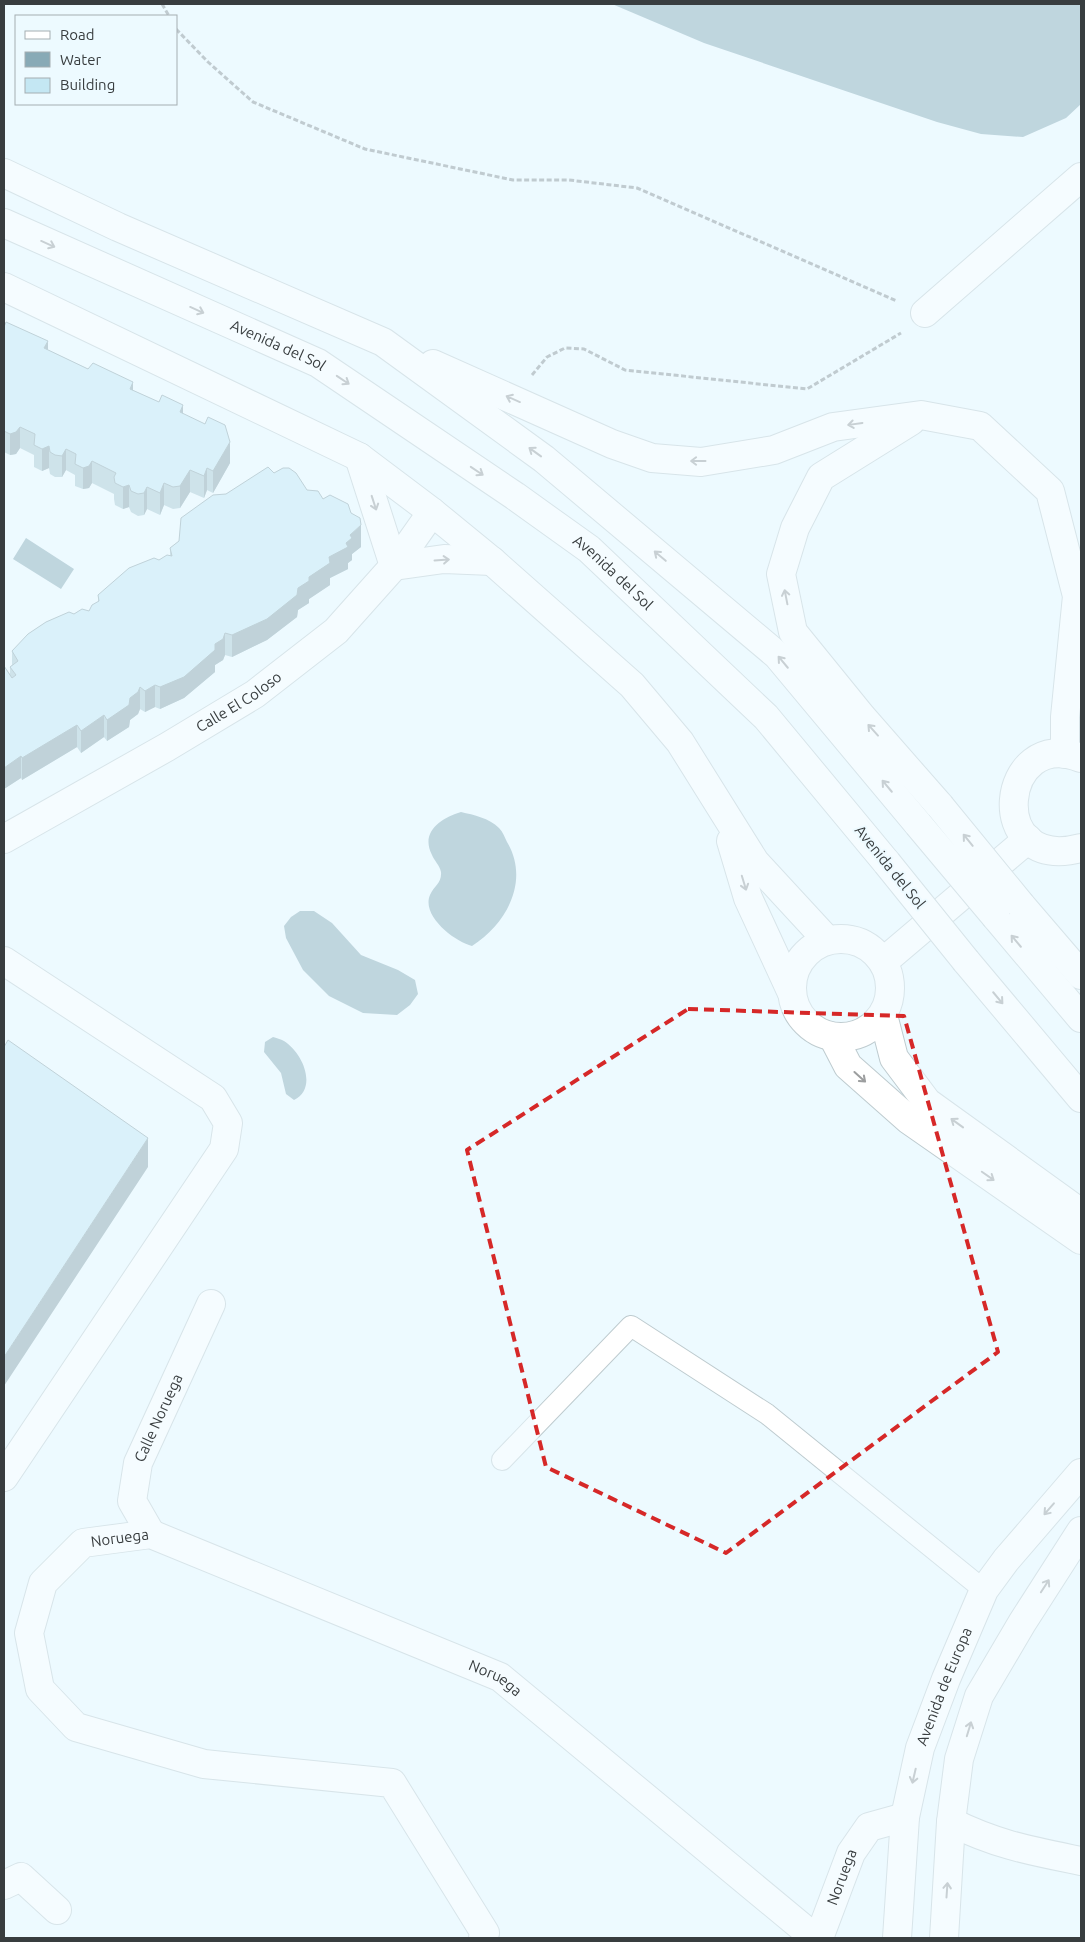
<svg xmlns="http://www.w3.org/2000/svg" width="1085" height="1942" font-family="Ubuntu,sans-serif">
<style>
.water{fill:#88aab6}
.lines{fill:none;stroke-linecap:round;stroke-linejoin:round}
.lane-casing{stroke:#becbcf;stroke-width:22}
.street-casing{stroke:#becbcf;stroke-width:30}
.primary-casing{stroke:#becbcf;stroke-width:30}
.path{stroke:#8b9397;stroke-width:3;stroke-dasharray:5 2.5;stroke-linecap:butt}
.lane{stroke:#fff;stroke-width:20}
.street{stroke:#fff;stroke-width:28}
.primary{stroke:#fff;stroke-width:28}
.primary-bridge-casing{stroke:#becbcf;stroke-width:30;stroke-linecap:butt}
.primary-bridge{stroke:#fff;stroke-width:28}
.wall{fill:#a9c7d1}
.shaded-wall{fill:#89a2aa}
.building{fill:#c4e7f3;stroke:#89a2aa}
.oneway{stroke:#9c9e9f}
.marked{fill:none;stroke:#d62828;stroke-width:4;stroke-dasharray:10 6;stroke-linejoin:round}
.labels{text-anchor:middle;stroke-width:4;stroke-linejoin:round;paint-order:stroke}
.street-label{font-size:15px;fill:#383d3f;stroke:#edfaff}
</style>
<rect width="100%" height="100%" fill="#edfaff"/>
<!-- water -->
<path class="water" d="M612,4H1081V104L1066,118L1023,137L981,134L937,122L704,43Z
M26,538L74,569L61,589L13,559Z
M461,812C474,815 489,818 499,828C503,832 505,838 507,842C530,880 507,924 472,946C455,942 421,916 430,895C434,886 442,883 441,872C440,866 434,860 432,855C420,832 441,818 461,812Z
M300,911H314L332,923L361,955L398,970L415,980L418,994L410,1005L397,1015L363,1013L329,996L303,970L286,938L284,926L291,917Z
M273,1037C276,1038 281,1039 284,1041C303,1053 318,1088 294,1100L286,1094L281,1073L264,1052L265,1042Z"/>
<g class="lines">
<!-- lane casing -->
<g class="lane-casing">
<path id="lane" d="M502,1460L631,1326L767,1414L984,1590"/>
</g>
<!-- street casing -->
<g class="street-casing">
<g id="street">
<path d="M4,287L359,457L432,512L492,561L632,685L680,742L755,862L827,940"/>
<path d="M925,313L1081,177"/>
<path d="M359,457L394,566"/>
<path d="M394,566L444,559L492,561"/>
<path d="M1081,758C1000,725 983,874 1081,848"/>
<path id="s1" d="M4,839L167,747L255,694L336,631L394,566L432,512"/>
<path d="M731,841L748,898L791,991"/>
<circle cx="841" cy="988" r="49"/>
<path d="M4,961L213,1098L228,1123L224,1149L4,1477"/>
<path d="M883,962L1028,839"/>
<path d="M883,1015L894,1058L927,1102L1081,1213"/>
<path d="M833,1037L848,1066L909,1120L1081,1240"/>
<path id="s2" d="M151,1534L132,1501L138,1463L211,1304"/>
<path d="M951,1822C997,1845 1032,1851 1081,1861"/>
<path d="M4,1885L21,1877L57,1910"/>
<path id="s3" d="M483,1938L485,1933L392,1783L204,1764L76,1727L40,1689L29,1633L43,1583L83,1543L151,1534L500,1677L815,1938"/>
<path id="s4" d="M819,1938L851,1853L869,1827L905,1817"/>
<path id="s5" d="M897,1938L905,1817L920,1748L946,1679L984,1590L1006,1560L1081,1473"/>
<path d="M944,1938L951,1822L959,1759L979,1696L1022,1623L1081,1531"/>
</g>
</g>
<!-- primary casing -->
<g class="primary-casing">
<g id="primary">
<path d="M4,173L118,227L383,342L544,459L777,655L918,824"/>
<path id="s6" d="M4,223L318,363L515,496L589,549L766,717L887,863"/>
<path d="M433,364L612,444L652,458L701,462L774,450L833,427L921,415L980,426L1050,491L1077,596L1065,717V754"/>
<path d="M911,421L821,477L795,528L781,574L793,632L862,717L940,806"/>
<path d="M1021,905L1081,975"/>
<path d="M996,917L1081,1018"/>
<path d="M966,961L1081,1098"/>
</g>
</g>
<!-- path -->
<path class="path" d="M162,4L169,16
M176,29L208,62L253,102L365,149L513,180H569L637,188L897,301
M532,375L547,357L565,348L584,349L625,370L807,389L901,333"/>
<!-- lane -->
<use href="#lane" class="lane"/>
<!-- street -->
<use href="#street" class="street"/>
<!-- primary -->
<use href="#primary" class="primary"/>
<!-- primary-bridge casing -->
<g class="primary-bridge-casing">
<path id="primary-bridge" d="M940,806L1021,905
M918,824L996,917
M887,863L966,961"/>
</g>
<!-- primary-bridge -->
<use href="#primary-bridge" class="primary-bridge"/>
</g>
<!-- wall -->
<path class="wall" d="M4,327L48,350L183,414L230,463L213,493L207,490L204,498L190,492L180,508L173,509L164,505L160,515L147,509L144,515L138,516L131,512L129,507L123,509L115,505L114,499V494L92,483L89,488L83,489L75,486V475L66,470L62,477H55L50,474L49,468L42,471L34,467V455L20,448L16,454L10,455L4,452Z
M274,473L307,490L323,499L361,547L352,554V560L348,563V569L330,578V585L309,599V603L298,610L297,617L267,640L232,657L225,655L223,660L215,665V672L184,698L160,709L155,707L145,712L140,709L138,714L130,720L129,727L107,741L104,737L81,753L77,747L22,780L21,778L4,789V666L10,674V667L12,665V651L74,614L89,611L98,602V595L159,560L170,556V548L179,541L226,494Z"/>
<!-- shaded-wall -->
<path class="shaded-wall" d="M48,341V363L44,348Z
M133,382V404L130,389Z
M183,405V427L180,412Z
M20,427V448L16,454L10,455V434Z
M230,442V463L213,493V471Z
M49,446V468L42,471V449Z
M66,449V470L62,477V456Z
M92,461V483L89,488L83,489V468Z
M207,468V490L204,498V476Z
M190,470V492L180,508V486Z
M164,483V505L160,515V493Z
M129,485V507L123,509V487Z
M147,487V509L144,515V493Z
M361,525V547L352,554V560L348,563V569L330,578V585L309,599V603L298,610L297,617L267,640L232,657V635L298,588L329,557L346,543L350,535Z
M225,633V655L223,660L215,665V672L184,698L160,709V687L215,644Z
M155,685V707L145,712V691Z
M140,687V709L138,714L130,720L129,727L107,741V720L130,698Z
M104,715V737L81,753V731Z
M77,725V747L22,780V758Z
M21,756V778L4,789V768Z
M148,1138V1167L4,1386V1357Z"/>
<!-- building -->
<path class="building" d="M6,322L48,341L44,348L88,369L93,363L133,382L130,389L159,402L162,395L183,405L180,412L205,424L208,417L225,425L230,442L213,471L207,468L204,476L190,470L180,486L173,487L164,483L160,493L147,487L144,493L138,494L131,491L129,485L123,487L115,483L114,477L116,473L92,461L89,466L83,468L75,464L76,454L66,449L62,456L55,455L50,452L49,446L42,449L34,445L35,434L20,427L16,432L10,434L4,431V327Z
M268,467L274,473L283,468H289L296,473L307,490L318,491L323,499L330,495L348,504L351,513L360,518L361,525L350,535L352,538L346,543L348,547L329,557L330,563L309,577V581L298,588L297,595L267,619L232,635L225,633L223,639L215,644V650L184,677L160,687L155,685L145,691L140,687L138,692L130,698L129,705L107,720L104,715L81,731L77,725L22,758L21,756L4,768V666L12,678L16,675L10,667L18,661L12,651L28,634L46,622L69,612L74,614L82,609L89,611L92,605L99,601L98,595L129,568L154,558L159,560L167,555L172,556L170,548L179,541L181,518L213,495L226,494Z
M8,1040L148,1138L4,1357V1047Z"/>
<!-- one-way arrows -->
<defs><path id="oneway-shaft" d="M-6 0H5M1.5-3L5.5 0L1.5 3" fill="none" stroke-width="1.6" stroke-linecap="round" stroke-linejoin="round" transform="scale(1.25)"/></defs>
<g class="oneway">
<use href="#oneway-shaft" transform="translate(48 244) rotate(24)"/>
<use href="#oneway-shaft" transform="translate(197 310) rotate(24)"/>
<use href="#oneway-shaft" transform="translate(343 380) rotate(34)"/>
<use href="#oneway-shaft" transform="translate(513 399) rotate(-156)"/>
<use href="#oneway-shaft" transform="translate(855 424) rotate(172)"/>
<use href="#oneway-shaft" transform="translate(535 452) rotate(-144)"/>
<use href="#oneway-shaft" transform="translate(698 461) rotate(180)"/>
<use href="#oneway-shaft" transform="translate(477 471) rotate(34)"/>
<use href="#oneway-shaft" transform="translate(374 503) rotate(72)"/>
<use href="#oneway-shaft" transform="translate(660 556) rotate(-140)"/>
<use href="#oneway-shaft" transform="translate(442 560) rotate(-4)"/>
<use href="#oneway-shaft" transform="translate(786 597) rotate(-101)"/>
<use href="#oneway-shaft" transform="translate(783 662) rotate(-130)"/>
<use href="#oneway-shaft" transform="translate(873 730) rotate(-132)"/>
<use href="#oneway-shaft" transform="translate(887 786) rotate(-130)"/>
<use href="#oneway-shaft" transform="translate(968 840) rotate(-129)"/>
<use href="#oneway-shaft" transform="translate(744 883) rotate(73)"/>
<use href="#oneway-shaft" transform="translate(1016 941) rotate(-130)"/>
<use href="#oneway-shaft" transform="translate(998 998) rotate(50)"/>
<use href="#oneway-shaft" transform="translate(860 1077) rotate(42)"/>
<use href="#oneway-shaft" transform="translate(957 1123) rotate(-144)"/>
<use href="#oneway-shaft" transform="translate(988 1176) rotate(35)"/>
<use href="#oneway-shaft" transform="translate(1049 1509) rotate(131)"/>
<use href="#oneway-shaft" transform="translate(1045 1586) rotate(-57)"/>
<use href="#oneway-shaft" transform="translate(969 1729) rotate(-73)"/>
<use href="#oneway-shaft" transform="translate(914 1776) rotate(103)"/>
<use href="#oneway-shaft" transform="translate(947 1890) rotate(-86)"/>
</g>
<!-- marked area -->
<path d="M0 0H1085V1942H0ZM688,1009L904,1016L998,1352L726,1553L546,1467L467,1150Z" fill="#edfaff" fill-opacity=".55" fill-rule="evenodd"/>
<path class="marked" d="M688,1009L904,1016L998,1352L726,1553L546,1467L467,1150Z"/>
<g class="labels">
<!-- street labels -->
<g class="street-label">
<text dy="5" stroke="none"><textPath href="#s6" startOffset="300">Avenida del Sol</textPath></text>
<text dy="5" stroke="none"><textPath href="#s6" startOffset="706">Avenida del Sol</textPath></text>
<text dy="5" stroke="none"><textPath href="#s1" startOffset="272">Calle El Coloso</textPath></text>
<text transform="translate(890 867) rotate(51)" y="5">Avenida del Sol</text>
<text dy="5" stroke="none"><textPath href="#s2" startOffset="126">Calle Noruega</textPath></text>
<text dy="5" stroke="none"><textPath href="#s3" startOffset="759">Noruega</textPath></text>
<text dy="5" stroke="none"><textPath href="#s3" startOffset="1164">Noruega</textPath></text>
<text dy="5" stroke="none"><textPath href="#s5" startOffset="258">Avenida de Europa</textPath></text>
<text dy="5" stroke="none"><textPath href="#s4" startOffset="65">Noruega</textPath></text>
</g>
</g>
<!-- border -->
<rect width="1085" height="1942" fill="none" stroke="#383d3f" stroke-width="10"/>
<!-- legend -->
<rect x="15" y="15" width="162" height="90" fill="#edfaff" stroke="#a5aeb2"/>
<rect x="25" y="31" width="25" height="8" fill="#ffffff" stroke="#a5aeb2"/>
<text x="60" y="40" font-size="15" fill="#383d3f">Road</text>
<rect x="25" y="52" width="25" height="15" fill="#88aab6" stroke="#a5aeb2"/>
<text x="60" y="65" font-size="15" fill="#383d3f">Water</text>
<rect x="25" y="78" width="25" height="15" fill="#c4e7f3" stroke="#a5aeb2"/>
<text x="60" y="90" font-size="15" fill="#383d3f">Building</text>
</svg>
